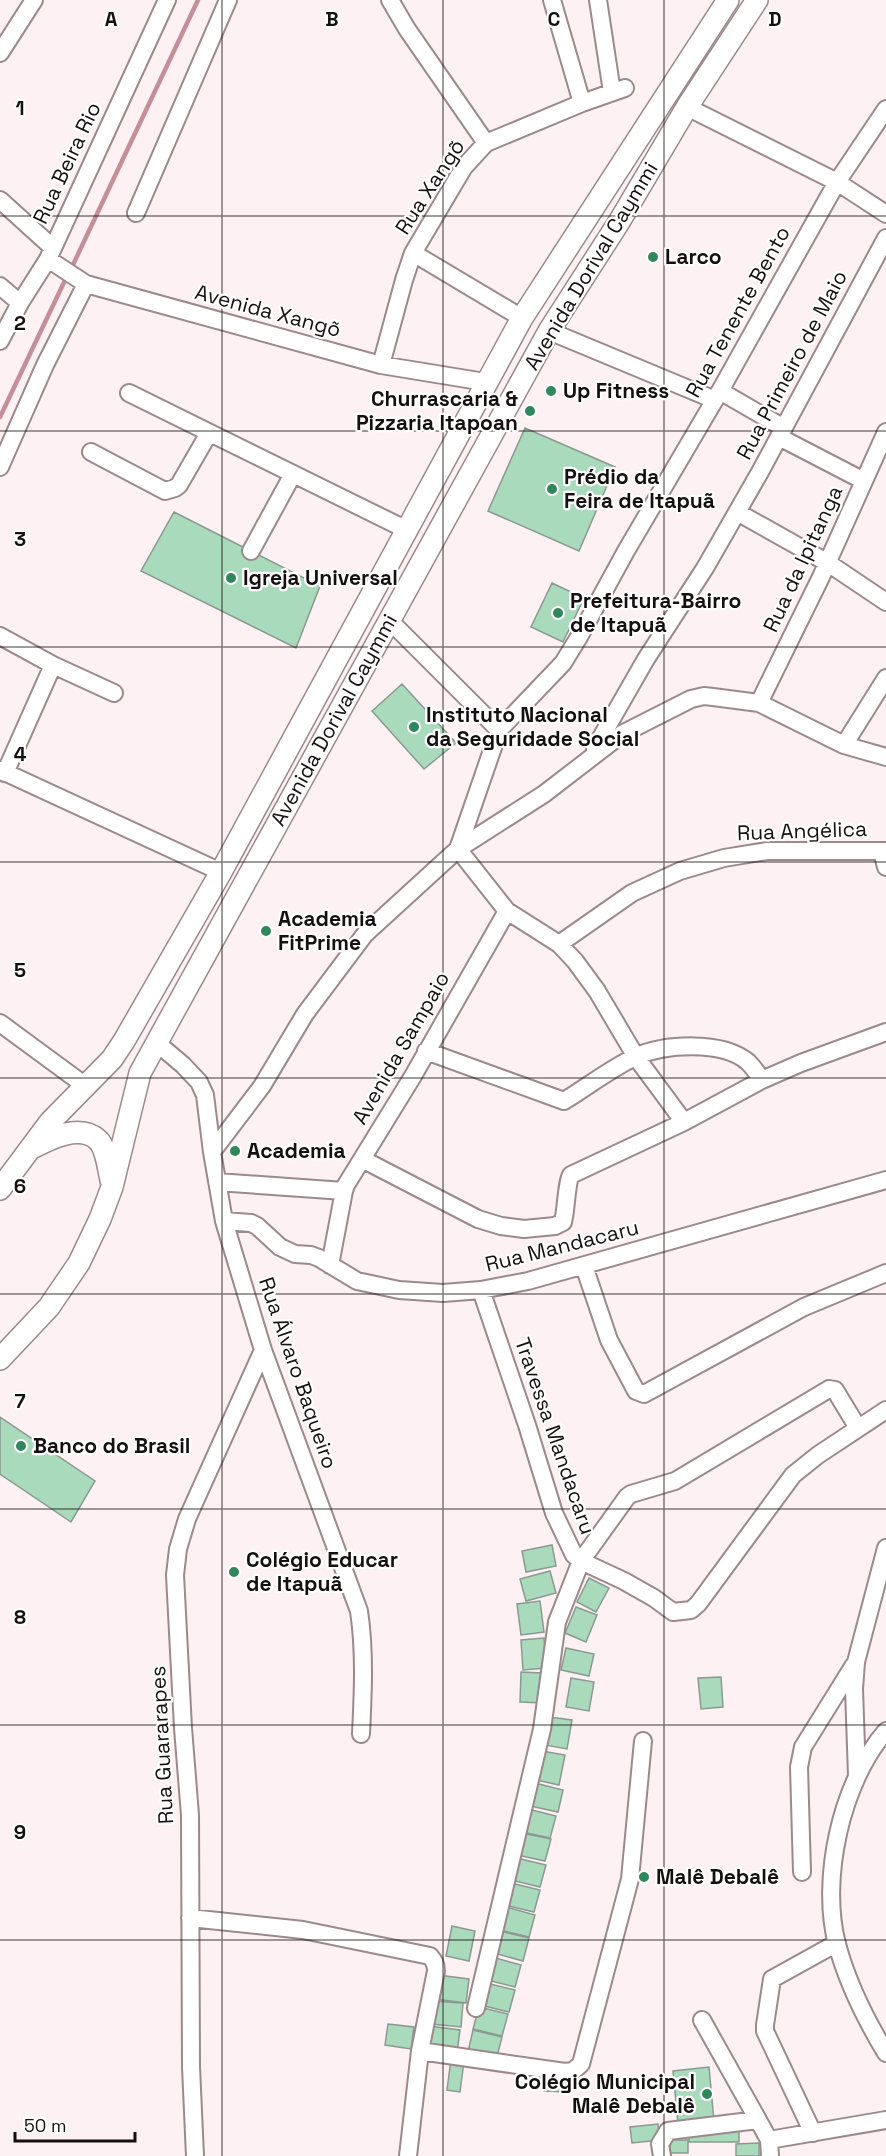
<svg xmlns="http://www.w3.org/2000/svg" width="886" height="2156" font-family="'Space Grotesk',sans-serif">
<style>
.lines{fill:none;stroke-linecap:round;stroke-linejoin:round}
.stream{stroke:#c58f99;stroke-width:4.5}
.building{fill:#a9dabc;stroke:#8a9a90;stroke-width:1.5}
.minor-casing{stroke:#9b898c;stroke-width:20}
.major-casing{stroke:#9b898c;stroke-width:24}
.minor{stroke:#fff;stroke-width:16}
.major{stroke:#fff;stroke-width:21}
.grid{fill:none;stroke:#150f10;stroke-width:1.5;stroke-opacity:0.55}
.poi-dot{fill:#2f875b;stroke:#fff;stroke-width:2}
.labels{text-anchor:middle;stroke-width:4.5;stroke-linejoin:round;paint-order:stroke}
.street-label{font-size:21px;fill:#150f10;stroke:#fff}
.poi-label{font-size:21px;font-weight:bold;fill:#150f10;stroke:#fff;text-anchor:start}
.grid-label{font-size:20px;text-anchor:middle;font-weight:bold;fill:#150f10;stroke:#fff;stroke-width:4.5;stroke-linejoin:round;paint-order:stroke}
</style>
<rect width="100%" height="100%" fill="#fdf1f3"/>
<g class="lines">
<!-- stream -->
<path class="stream" d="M71,269L198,0
M0,417L67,276"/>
</g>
<!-- building -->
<path class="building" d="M525,428L615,467L579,551L488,511Z
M174,512L320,586L296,648L141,571Z
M552,583L584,598L563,642L531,627Z
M402,684L456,743L424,769L372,711Z
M0,1417L95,1481L71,1522L0,1474Z
M552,1545L556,1566L526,1572L522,1551Z
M550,1571L556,1593L526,1601L520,1579Z
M589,1578L609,1588L596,1612L577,1602Z
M540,1601L544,1632L521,1635L517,1604Z
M576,1607L597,1615L586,1642L565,1633Z
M544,1638L546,1668L523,1670L521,1640Z
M566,1648L594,1654L589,1676L561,1670Z
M521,1672L543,1673L542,1703L520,1702Z
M721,1677L723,1707L701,1709L698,1678Z
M571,1678L594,1682L589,1711L566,1707Z
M549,1717L572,1720L567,1749L545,1745Z
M542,1751L565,1755L559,1785L536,1780Z
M535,1783L563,1790L558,1812L530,1806Z
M528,1809L556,1816L550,1838L522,1832Z
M522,1833L551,1839L545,1861L517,1855Z
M517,1858L546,1865L540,1887L511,1880Z
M511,1883L540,1890L534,1912L505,1905Z
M506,1907L535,1915L529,1937L500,1930Z
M452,1926L475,1931L469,1961L446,1956Z
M500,1931L529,1938L523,1961L494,1953Z
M492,1957L521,1965L515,1987L487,1980Z
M438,1975L469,1979L466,2003L435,1999Z
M486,1983L515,1990L509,2012L480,2005Z
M433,2001L463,2003L461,2027L431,2024Z
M479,2007L508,2014L502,2036L473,2029Z
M388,2024L414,2027L411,2049L385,2045Z
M429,2026L460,2030L457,2053L427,2049Z
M473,2030L502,2037L496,2060L468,2052Z
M451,2059L464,2061L460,2092L447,2090Z
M709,2067L714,2121L678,2124L673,2071Z
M539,2074L568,2076L566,2092L544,2091L545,2080H539Z
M658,2124L660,2140L632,2143L630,2127Z
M689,2131H739V2142H689Z
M670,2140H688V2153H670Z
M759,2143V2156H736V2144Z"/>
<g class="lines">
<!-- minor casing -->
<g class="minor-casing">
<path id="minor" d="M390,0L407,29L486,143
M552,0L582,103
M598,0L612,92
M0,53L34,0
M687,107L837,182L886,214
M0,200L52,247
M136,213L228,0
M413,253L522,318
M48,259L86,284L381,365L485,382
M0,286L20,303
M549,331L715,400
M0,341L20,303L48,259L167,0
M381,365L404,280L413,253L464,167L486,143L582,103L625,88
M720,391L784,428
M129,393L405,529
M779,437L864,481
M91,452L165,491L175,488L179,485L209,433
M0,467L45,365L86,284
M737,512L828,563L886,602
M251,551L293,474
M389,620L499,730
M0,636L53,665L114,693
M759,703L821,577L886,432
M844,745L886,678
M595,748L646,659L705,568L760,472L886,238
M0,770L221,872
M5,773L53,665
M458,849L499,730L563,663L579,637L626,551L720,391L837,182L886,109
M458,849L507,911L559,944L575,961L597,991L636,1057L684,1122
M882,851L886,867
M559,944L632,893L680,871L724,858L767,851H886
M0,1023L87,1087
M157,1043L183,1065L199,1082L205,1095L212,1152L224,1221L263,1350L359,1611C365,1651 363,1693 361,1734
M426,1051L564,1101C587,1087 610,1069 635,1057C664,1044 722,1040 748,1062C753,1067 758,1074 762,1080
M212,1152L262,1086L305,1014L365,934L458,849L544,794L622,734L691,699L704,696L713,697L759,703L844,745L886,757
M362,1159L478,1219L501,1226L524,1229L555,1226L563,1222L564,1217C566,1207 567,1181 571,1175L684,1122L762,1080L801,1063L886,1032
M217,1182L344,1191
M224,1221L251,1223L257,1226L280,1247L295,1254L311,1255L319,1258L357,1281L399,1290L443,1293L481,1290L528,1281L886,1180
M330,1265L344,1191L346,1185L413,1076L507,911
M584,1266L609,1340L636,1391L644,1394L804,1307L886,1273
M481,1290L527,1425L554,1513L574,1555L581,1561L624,1581L654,1598L673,1612L691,1610L698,1604L793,1475L818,1455L886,1410
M886,1731C841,1782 820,1880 837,1944C847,1982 866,2020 886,2053
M857,1776L854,1689L856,1662L886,1548
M802,1872L799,1767L803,1747L854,1665
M190,1918L303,1930L430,1956C434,1961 436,1964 436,1971L420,2051L408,2156
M476,2008L542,1729L557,1622L581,1561L627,1497L631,1494L675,1481L829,1389L835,1390L858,1428
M702,2020L758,2120
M420,2051L565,2072L573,2071L581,2064L630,1879L643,1741
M813,2133L765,2031V2025L772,1979L837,1943
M769,2140L886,2120
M195,2156L191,2067L190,1815L183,1728L175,1575L178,1549L187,1519L263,1350
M662,2156L660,2144L668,2131L758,2120L769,2140L770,2156"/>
</g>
<!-- major casing -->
<g class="major-casing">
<path id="major" d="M32,1148C49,1139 80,1123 98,1140C107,1149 108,1168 111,1180
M0,1189L50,1122L112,1059L124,1041L221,872L522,318L728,0
M0,1359L49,1307L79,1263L100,1219L112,1187L140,1073L549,331L619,222L687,107L757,0"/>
</g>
<!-- minor -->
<use href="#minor" class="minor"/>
<!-- major -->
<use href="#major" class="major"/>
</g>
<!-- grid -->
<path class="grid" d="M222,0V2156M443,0V2156M664,0V2156M0,216H886M0,431H886M0,647H886M0,862H886M0,1078H886M0,1294H886M0,1509H886M0,1725H886M0,1940H886"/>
<!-- markers -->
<g class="poi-dot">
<circle cx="653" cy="257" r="6"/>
<circle cx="551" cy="391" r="6"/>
<circle cx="530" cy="411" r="6"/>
<circle cx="552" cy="489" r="6"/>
<circle cx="231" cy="578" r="6"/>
<circle cx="558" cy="613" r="6"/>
<circle cx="414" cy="727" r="6"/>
<circle cx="266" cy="931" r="6"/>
<circle cx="235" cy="1151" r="6"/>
<circle cx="21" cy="1446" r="6"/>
<circle cx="234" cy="1572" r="6"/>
<circle cx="644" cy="1877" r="6"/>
<circle cx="707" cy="2094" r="6"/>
</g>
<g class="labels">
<!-- street labels -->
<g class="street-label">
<text transform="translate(67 163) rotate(-65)" y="7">Rua Beira Rio</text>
<text transform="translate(430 187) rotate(-57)" y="7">Rua Xangõ</text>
<text transform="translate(591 266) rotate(-59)" y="7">Avenida Dorival Caymmi</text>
<text transform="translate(268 311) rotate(15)" y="7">Avenida Xangõ</text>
<text transform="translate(738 312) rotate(-61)" y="7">Rua Tenente Bento</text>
<text transform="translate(792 365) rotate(-62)" y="7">Rua Primeiro de Maio</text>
<text transform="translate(803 559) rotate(-65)" y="7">Rua da Ipitanga</text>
<text transform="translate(334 720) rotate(-61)" y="7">Avenida Dorival Caymmi</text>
<text transform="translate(802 831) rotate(-2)" y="7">Rua Angélica</text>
<text transform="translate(401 1048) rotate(-60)" y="7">Avenida Sampaio</text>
<text transform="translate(562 1246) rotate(-14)" y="7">Rua Mandacaru</text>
<text transform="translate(298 1373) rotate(71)" y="7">Rua Álvaro Baqueiro</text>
<text transform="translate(555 1436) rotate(71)" y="7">Travessa Mandacaru</text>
<text transform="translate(162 1745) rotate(-93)" y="7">Rua Guararapes</text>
</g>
<!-- poi labels -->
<g class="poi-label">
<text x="665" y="264">Larco</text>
<text x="563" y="398">Up Fitness</text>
<text x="518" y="406" text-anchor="end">Churrascaria &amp;<tspan x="518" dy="24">Pizzaria Itapoan</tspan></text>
<text x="564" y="484">Prédio da<tspan x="564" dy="24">Feira de Itapuã</tspan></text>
<text x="243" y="585">Igreja Universal</text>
<text x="570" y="608">Prefeitura-Bairro<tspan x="570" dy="24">de Itapuã</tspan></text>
<text x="426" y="722">Instituto Nacional<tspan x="426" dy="24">da Seguridade Social</tspan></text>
<text x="278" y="926">Academia<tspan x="278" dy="24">FitPrime</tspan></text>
<text x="247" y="1158">Academia</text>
<text x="33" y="1453">Banco do Brasil</text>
<text x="246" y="1567">Colégio Educar<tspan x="246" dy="24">de Itapuã</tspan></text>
<text x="656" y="1884">Malê Debalê</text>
<text x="695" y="2089" text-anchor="end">Colégio Municipal<tspan x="695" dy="24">Malê Debalê</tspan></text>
</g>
</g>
<g class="grid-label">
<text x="111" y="26">A</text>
<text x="332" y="26">B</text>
<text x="554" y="26">C</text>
<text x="775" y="26">D</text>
<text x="20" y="115">1</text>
<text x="20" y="330">2</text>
<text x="20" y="546">3</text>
<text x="20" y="761">4</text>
<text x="20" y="977">5</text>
<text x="20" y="1193">6</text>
<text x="20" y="1408">7</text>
<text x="20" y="1624">8</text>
<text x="20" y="1839">9</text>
</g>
<!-- scale -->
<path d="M15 2132v9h120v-9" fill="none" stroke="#150f10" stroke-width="3"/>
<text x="24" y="2132" font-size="18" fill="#150f10" stroke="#ffffff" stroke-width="4.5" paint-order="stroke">50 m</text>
</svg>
